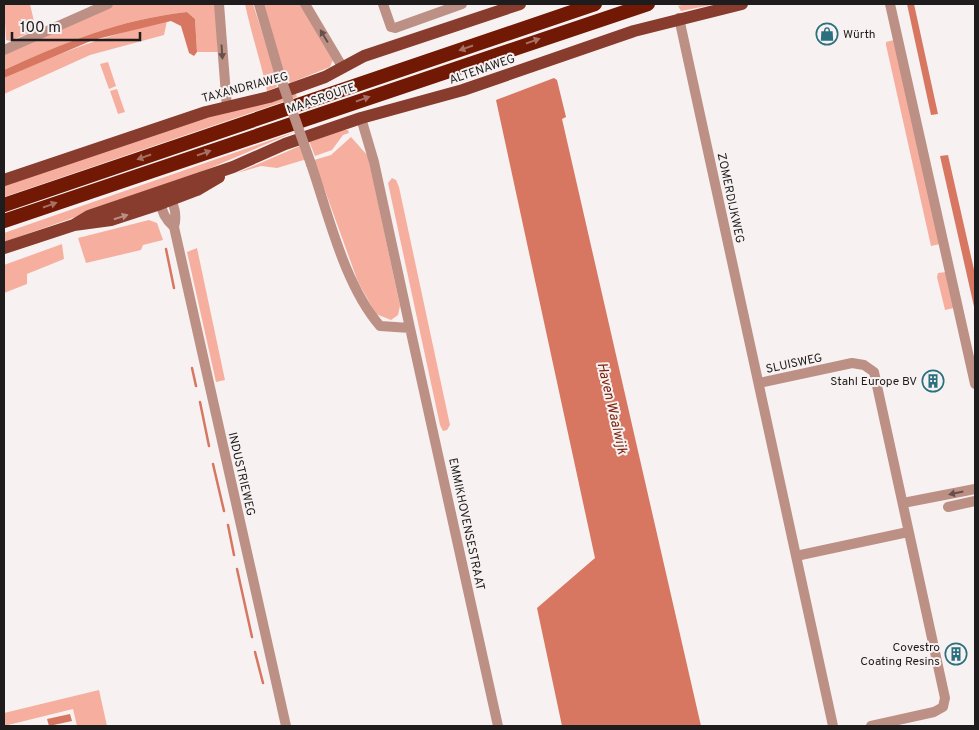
<svg xmlns="http://www.w3.org/2000/svg" width="979" height="730" font-family="Overpass,sans-serif">
<style>
.green{fill:#f6af9e}
.water{fill:#d77661}
.lines{fill:none;stroke-linecap:round;stroke-linejoin:round}
.stream{stroke:#d77661;stroke-width:2.5}
.minor{stroke:#bd9086;stroke-width:10}
.major{stroke:#883c2d;stroke-width:12}
.highway{stroke:#721906;stroke-width:14}
.minor-bridge{stroke:#bd9086;stroke-width:10}
.oneway{fill:#66504c}
.oneway2{fill:#a77064}
.oneway3{fill:#ba8e85}
.labels{text-anchor:middle;stroke-width:4;stroke-linejoin:round;paint-order:stroke}
.poi-label{font-size:12px;fill:#1e1c1c;stroke:#f7f2f1;text-anchor:end}
.street-label{font-size:12px;fill:#1e1c1c;stroke:#f7f2f1}
.water-label{font-size:14px;font-style:italic;fill:#7c2412;stroke:#f7f2f1}
</style>
<rect width="100%" height="100%" fill="#f7f2f1"/>
<!-- green -->
<path class="green" d="M4,4H30L36,30L10,41L6,40Z
M115,4H215L218,52H197L195,19L187,12C121,19 64,43 4,70V53Z
M245,4H253L277,79H275L277,87L267,91C261,62 251,33 245,4Z
M263,4H302L333,60L330,67L290,83L286,75H285Z
M686,4H716L681,11L678,6Z
M167,21L164,35L90,55L4,94V78C59,53 108,34 167,21Z
M894,40L940,244L931,246L886,45V42Z
M108,62L116,86L109,89L100,64Z
M117,89L125,112L118,114L110,91Z
M295,91L297,97L4,197V185L201,118Z
M339,130H348L349,133L343,135L332,150L315,156L309,141Z
M297,131L187,178L4,242V233Z
M351,137L368,156L400,306L398,315L391,320L376,314L358,282L314,160L331,155Z
M302,145L307,159L277,168L261,166L237,173Z
M392,178L396,180L399,187L450,425L447,430L443,431L440,425L388,183Z
M149,220L157,223L163,240L143,245L141,250L86,263L78,238Z
M62,244L64,259L27,274V284L4,293V265Z
M197,248L225,380L216,382L187,252Z
M946,272L954,308L945,310L937,277L938,273Z
M99,690L107,726H77L73,709L4,726V713Z"/>
<!-- water -->
<path class="water" d="M907,4H914L938,114L931,115Z
M187,12L195,19L197,52L194,56L189,53L181,26L171,21L93,40L4,78V70C63,43 121,19 187,12Z
M554,78L557,80L566,117L562,119L701,726H562L537,608L595,558L496,100Z
M948,155L975,274V311L940,156Z
M70,714L72,721L49,726L47,719Z"/>
<g class="lines">
<!-- stream -->
<path class="stream" d="M166,249L174,288
M192,368L196,386
M200,402L209,446
M213,464L224,511
M228,525L234,555
M237,569L252,637
M255,652L263,683"/>
<!-- minor -->
<path class="minor" d="M219,4L227,108
M259,4L281,79
M305,4L343,68
M383,4L391,27L395,28L462,4
M890,4L975,384
M679,18L833,726
M4,50L108,4
M311,164C329,216 344,284 380,326L410,328L374,162L361,118
M167,195C175,204 177,216 174,227L286,726
M162,197C159,209 165,219 174,227
M410,328L498,726
M759,383L852,363L864,365L874,372L945,698L943,707L934,712L871,726
M903,503L975,489
M948,507L975,501
M796,556L908,532"/>
<!-- major -->
<path class="major" d="M4,180L206,112L269,97L325,77L364,56L520,4
M74,225L89,216L233,167L285,144L361,118L463,90L634,31L742,4
M4,248L74,225L111,220L160,204L197,190L219,177"/>
<!-- highway -->
<path class="highway" d="M4,205L595,4
M4,221L648,4"/>
<!-- minor-bridge -->
<path class="minor-bridge" d="M281,79L311,164"/>
</g>
<!-- one-way arrows -->
<defs><path id="oneway-solid" d="M-6-.8H1V-3.2L6.5 0L1 3.2V.8H-6Z" transform="scale(1.25)"/></defs>
<g class="oneway">
<use href="#oneway-solid" transform="translate(324 36) rotate(-121)"/>
<use href="#oneway-solid" transform="translate(222 52) rotate(86)"/>
<use href="#oneway-solid" transform="translate(956 493) rotate(168)"/>
</g>
<g class="oneway2">
<use href="#oneway-solid" transform="translate(533 41) rotate(-19)"/>
<use href="#oneway-solid" transform="translate(466 48) rotate(161)"/>
<use href="#oneway-solid" transform="translate(363 99) rotate(-19)"/>
<use href="#oneway-solid" transform="translate(204 153) rotate(-19)"/>
<use href="#oneway-solid" transform="translate(144 157) rotate(161)"/>
<use href="#oneway-solid" transform="translate(50 205) rotate(-19)"/>
</g>
<use class="oneway3" href="#oneway-solid" transform="translate(121 217) rotate(-18)"/>
<!-- icons -->
<defs>
<g id="shop-ring" transform="scale(1.125)"><circle r="9.5" fill="#f7f2f1" stroke="#2a707e" stroke-width="1.5"/><path d="M-5-2.5h2.3a2.7 3.5 0 0 1 5.4 0H5L5.5 6h-11ZM-1.5-2.5h3a1.5 2.3 0 0 0-3 0Z" fill="#2a707e"/></g>
<g id="building-ring" transform="scale(1.125)"><circle r="9.5" fill="#f7f2f1" stroke="#2a707e" stroke-width="1.5"/><path d="M-4-6H4V6H1V3H-1V6H-4ZM-2.5-4.3h1.7v1.8h-1.7ZM.8-4.3h1.7v1.8H.8ZM-2.5-1h1.7V.8h-1.7ZM.8-1h1.7V.8H.8Z" fill="#2a707e"/></g>
</defs>
<g fill-rule="evenodd">
<use href="#shop-ring" x="827" y="34"/>
<use href="#building-ring" x="933" y="381"/>
<use href="#building-ring" x="956" y="654"/>
</g>
<g class="labels">
<!-- poi labels -->
<g class="poi-label">
<text x="843" y="38" text-anchor="start">Würth</text>
<text x="917" y="385">Stahl Europe BV</text>
<text x="940" y="651">Covestro<tspan x="940" dy="14">Coating Resins</tspan></text>
</g>
<!-- street labels -->
<g class="street-label">
<text transform="translate(482 69) rotate(-19)" y="4">ALTENAWEG</text>
<text transform="translate(245 87) rotate(-15)" y="4">TAXANDRIAWEG</text>
<text transform="translate(321 98) rotate(-19)" y="4">MAASROUTE</text>
<text transform="translate(731 198) rotate(78)" y="4">ZOMERDIJKWEG</text>
<text transform="translate(794 363) rotate(-12)" y="4">SLUISWEG</text>
<text transform="translate(242 474) rotate(77)" y="4">INDUSTRIEWEG</text>
<text transform="translate(467 524) rotate(78)" y="4">EMMIKHOVENSESTRAAT</text>
</g>
<!-- water labels -->
<g class="water-label">
<text transform="translate(613 408) rotate(77)" y="5">Haven Waalwijk</text>
</g>
</g>
<!-- border -->
<rect width="979" height="730" fill="none" stroke="#1e1c1c" stroke-width="10"/>
<!-- scale -->
<path d="M12 32v8h128v-8" fill="none" stroke="#1e1c1c" stroke-width="2.5"/>
<text x="20" y="32" font-size="15" fill="#1e1c1c" stroke="#f7f2f1" stroke-width="4" paint-order="stroke">100 m</text>
</svg>
